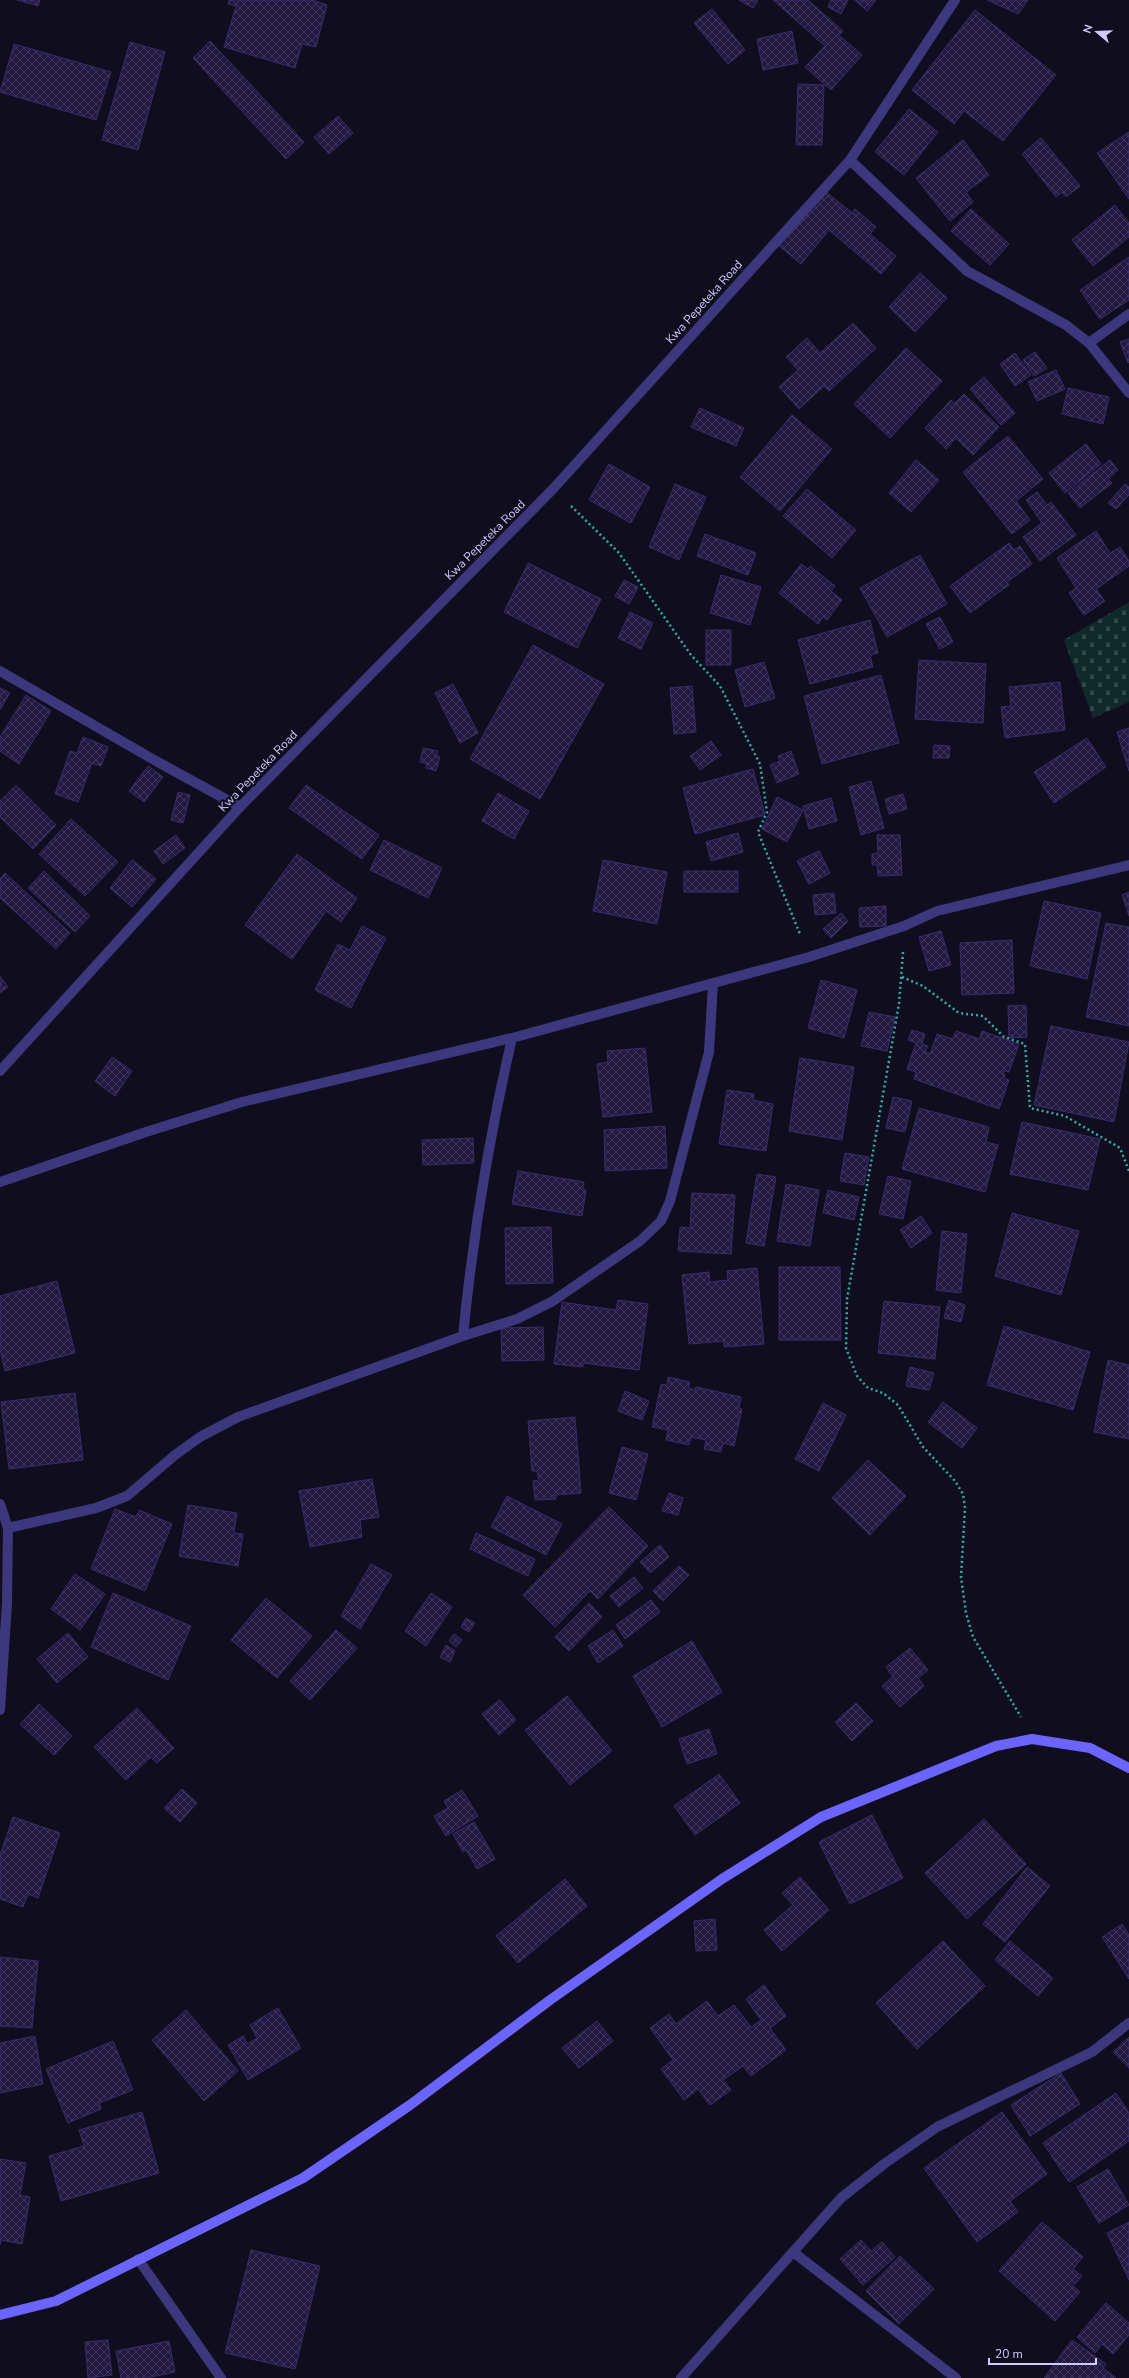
<svg xmlns="http://www.w3.org/2000/svg" width="1129" height="2378" font-family="'Nunito Sans',sans-serif">
<style>
.cemetery{fill:url(#cemetery-stones)}
.building{fill:url(#building-cross-hatch);stroke:#3a2b6b}
.lines{fill:none;stroke-linecap:round;stroke-linejoin:round}
.path{stroke:#2fafaa;stroke-width:2.5;stroke-dasharray:2 3;stroke-linecap:butt}
.street{stroke:#3d387d;stroke-width:10}
.secondary{stroke:#6b64fd;stroke-width:10}
.labels{text-anchor:middle;stroke-width:4;stroke-linejoin:round;paint-order:stroke}
.street-label{font-size:12px;fill:#d2cbfe;stroke:#100d1f}
</style>
<defs>
<pattern id="cemetery-stones" width="16" height="16" patternUnits="userSpaceOnUse"><rect width="16" height="16" fill="#102929"/><path d="M2 7V4a2 2 0 0 1 4 0v3zM10 15v-3a2 2 0 0 1 4 0v3z" fill="#324749"/></pattern>
<pattern id="building-cross-hatch" width="8" height="8" patternUnits="userSpaceOnUse"><rect width="8" height="8" fill="#221940"/><path d="M0 0l8 8M0 8l8-8" fill="none" stroke="#41395d"/></pattern>
</defs>
<rect width="100%" height="100%" fill="#100d1f"/>
<!-- cemetery -->
<path class="cemetery" d="M1129,602V702L1093,718L1064,640Z"/>
<!-- building -->
<path class="building" d="M17,0H40L38,6Z
M229,0H312L327,5L316,47L302,44L295,68L224,47L236,6L228,4Z
M739,0H758L753,8Z
M773,0H808L843,31L839,35L862,55L831,90L805,67L825,46Z
M831,0H848L841,14L828,7Z
M855,0H876L867,11Z
M987,0H1028L1018,14Z
M712,9L745,50L728,64L694,23Z
M975,10L1056,75L1003,141L964,111L954,124L912,90Z
M792,31L798,63L763,70L757,39Z
M210,41L304,142L286,159L193,58Z
M130,42L165,52L138,150L102,140Z
M14,44L111,72L96,120L0,92Z
M798,84L824,85L822,145H796Z
M909,109L938,132L904,175L875,152Z
M338,116L353,133L329,154L314,137Z
M1129,132V199L1097,153Z
M1041,138L1080,186L1066,197L1062,192L1056,197L1022,154Z
M963,140L989,175L966,192L973,202L950,221L916,178Z
M825,191L852,213L855,209L876,227L870,234L896,256L881,274L829,230L801,264L779,246Z
M1115,205L1129,223V237L1093,266L1072,240Z
M971,209L1009,244L990,265L951,231Z
M1129,257V300L1100,319L1080,290Z
M920,273L947,298L915,332L889,307Z
M853,323L876,348L829,391L824,386L799,409L779,387L798,370L786,357L807,338L820,353Z
M1129,339V362L1128,363L1120,342Z
M906,348L942,381L890,438L854,404Z
M1035,352L1047,368L1034,376L1023,360Z
M1015,353L1031,375L1015,386L1000,364Z
M1056,370L1065,389L1037,401L1028,382Z
M984,377L1015,413L1001,425L970,389Z
M1068,388L1109,397L1103,424L1062,414Z
M964,394L999,427L973,455L956,438L946,449L925,428L951,400L954,404Z
M700,408L744,428L736,446L691,427Z
M792,415L832,449L780,511L740,477Z
M1008,436L1043,479L1016,501L1030,520L1012,534L963,472Z
M1086,444L1101,464L1065,493L1049,473Z
M916,460L939,480L911,512L889,493Z
M1110,460L1118,470L1108,479L1112,483L1080,508L1068,493Z
M609,464L650,487L631,523L589,500Z
M675,484L706,497L679,560L649,547Z
M1125,484L1129,487V495L1116,509L1108,503Z
M807,489L856,530L832,558L783,516Z
M1037,492L1047,505L1051,502L1076,535L1040,561L1023,537L1042,523L1026,500Z
M1096,531L1110,553L1120,547L1129,561V566L1096,589L1105,601L1084,615L1069,593L1076,588L1057,558Z
M705,534L756,553L748,575L697,556Z
M1009,543L1014,550L1020,546L1032,564L1007,582L1009,585L970,613L950,586Z
M920,555L947,604L887,637L860,588Z
M528,563L601,599L577,648L504,612Z
M801,564L808,569L810,566L835,586L831,591L842,600L827,620L823,617L818,624L779,593Z
M721,575L761,587L750,625L710,613Z
M624,580L638,587L629,604L615,596Z
M630,612L653,623L641,649L618,638Z
M940,617L953,642L940,649L926,624Z
M870,620L878,653L870,655L873,667L810,684L798,640Z
M706,630H731V665H706Z
M533,645L604,684L540,799L470,759Z
M919,660L986,664L983,723L915,719Z
M764,662L775,698L745,707L735,670Z
M881,675L899,743L822,764L804,696Z
M1060,682L1065,730L1005,738L1001,707L1011,706L1009,687Z
M453,684L478,733L460,743L435,693Z
M692,686L696,732L674,734L670,688Z
M0,688L10,693L0,710Z
M26,695L51,711L19,764L0,751V737Z
M1129,728V771L1117,732Z
M83,737L108,747L101,766L92,763L78,802L55,794L70,751L77,753Z
M1087,738L1106,767L1054,803L1034,772Z
M711,741L721,755L700,770L690,756Z
M934,745L950,746L949,758H933Z
M423,748L438,751L436,755L440,757L436,771L426,768L427,764L420,762Z
M791,751L799,774L777,783L770,765L780,761L778,756Z
M148,766L163,777L144,802L129,791Z
M753,769L765,815L695,834L683,788Z
M871,781L884,828L861,835L849,787Z
M16,785L56,825L33,849L0,817V801Z
M306,785L379,835L362,859L289,808Z
M178,792L190,795L183,823L171,820Z
M498,793L529,811L514,839L482,821Z
M903,794L907,809L889,814L885,799Z
M777,797L803,810L787,842L762,829Z
M831,798L837,821L809,829L803,806Z
M71,819L118,862L85,896L39,854Z
M738,833L743,852L711,861L706,842Z
M176,835L185,848L163,864L154,851Z
M877,835H900L902,875L878,876L877,865H872V854L878,853Z
M384,840L442,868L428,898L370,870Z
M819,851L830,873L809,884L797,861Z
M297,854L357,898L341,922L326,911L292,959L245,925Z
M132,860L156,879L132,907L110,888Z
M603,860L667,872L657,924L593,911Z
M44,871L90,916L75,932L28,888Z
M684,871H738V892H684Z
M5,873L70,933L56,949L0,898V879Z
M1129,892V916L1122,895Z
M834,893L836,913L815,915L813,895Z
M1044,901L1101,913L1087,979L1030,966Z
M886,906V926L860,927L859,908Z
M841,913L848,921L831,938L823,929Z
M1106,923L1129,927V1026L1086,1017Z
M362,926L386,938L351,1008L315,990L338,944L350,950Z
M941,931L951,965L929,971L919,937Z
M1012,940L1014,993L962,995L960,943Z
M0,976L8,987L0,993Z
M821,980L857,990L844,1038L808,1028Z
M1026,1005L1027,1037L1009,1038L1008,1006Z
M869,1012L895,1017L887,1051L861,1046Z
M1051,1026L1129,1042L1114,1122L1034,1105Z
M912,1030L925,1034L922,1044L928,1046L925,1052L930,1054L937,1034L953,1039L956,1031L979,1039L982,1031L1019,1044L1009,1072L1004,1071L1003,1074L1005,1075L1004,1078L1009,1080L999,1109L914,1079L916,1072L907,1069L916,1043L908,1040Z
M645,1048L652,1112L603,1117L597,1064L608,1062L607,1051Z
M112,1057L132,1071L115,1096L95,1081Z
M800,1058L854,1067L842,1140L789,1131Z
M727,1090L754,1094L753,1100L773,1104L766,1151L719,1144Z
M893,1097L912,1101L905,1132L886,1128Z
M919,1108L989,1127L986,1142L998,1145L985,1192L902,1169Z
M1022,1122L1100,1139L1088,1190L1010,1174Z
M665,1126L667,1168L605,1171L604,1130Z
M473,1138L474,1163L423,1165L422,1140Z
M845,1153L869,1157L864,1185L840,1181Z
M518,1171L584,1182L583,1189L586,1190L582,1216L512,1204Z
M757,1174L776,1177L764,1246L746,1243Z
M888,1176L911,1181L903,1219L879,1214Z
M786,1184L819,1190L810,1246L777,1241Z
M828,1190L859,1197L854,1220L823,1213Z
M692,1193L735,1195L731,1254L678,1251L680,1227L690,1228Z
M1012,1213L1079,1231L1061,1295L995,1276Z
M921,1216L932,1233L911,1248L900,1230Z
M551,1227L553,1283L506,1284L505,1228Z
M942,1231L967,1234L961,1293L936,1290Z
M779,1267H840L841,1340H779Z
M757,1268L764,1344L724,1347V1341L689,1344L682,1275L709,1272L710,1282L728,1280L727,1271Z
M57,1281L75,1353L5,1371L0,1349V1296Z
M618,1300L648,1304L639,1370L583,1363V1367L554,1364L562,1302L616,1310Z
M949,1300L965,1305L961,1322L944,1318Z
M884,1301L940,1307L935,1359L878,1353Z
M1004,1326L1090,1352L1073,1410L987,1385Z
M543,1327L544,1360L502,1361L501,1328Z
M1108,1360L1129,1365V1439L1094,1432Z
M910,1367L934,1373L929,1390L906,1386Z
M668,1377L690,1382L688,1388L695,1390L696,1387L741,1397L739,1408L742,1409L734,1446L723,1443L721,1452L704,1449L706,1440L691,1437L689,1445L666,1440L668,1430L652,1427L661,1384L667,1385Z
M625,1391L649,1401L642,1420L618,1411Z
M75,1393L83,1460L9,1469L1,1402Z
M943,1402L977,1428L962,1448L928,1422Z
M823,1403L846,1415L819,1471L795,1459Z
M575,1417L581,1493L556,1495V1499L535,1500L533,1481L539,1480L537,1471H532L528,1421Z
M622,1447L648,1454L636,1500L609,1493Z
M868,1460L906,1496L870,1535L832,1498Z
M372,1479L379,1517L360,1520L362,1537L310,1547L299,1491Z
M669,1493L683,1498L678,1515L662,1511Z
M507,1496L562,1524L546,1555L491,1527Z
M188,1505L237,1513L234,1533L243,1534L238,1566L179,1556Z
M609,1507L648,1546L598,1599L590,1591L555,1627L523,1595Z
M115,1509L136,1517L139,1510L172,1524L145,1591L91,1569Z
M476,1533L535,1559L528,1576L470,1549Z
M660,1545L669,1557L650,1573L640,1562Z
M371,1564L392,1575L360,1629L341,1616Z
M679,1566L689,1575L663,1601L653,1591Z
M75,1574L105,1594L80,1630L51,1609Z
M634,1577L643,1588L619,1607L610,1596Z
M113,1593L191,1626L168,1680L91,1647Z
M431,1593L452,1607L426,1646L405,1631Z
M266,1598L312,1636L277,1678L231,1640Z
M651,1600L660,1612L625,1639L616,1625Z
M589,1603L602,1617L569,1651L555,1637Z
M466,1618L475,1623L469,1632L461,1627Z
M336,1630L357,1648L310,1700L290,1681Z
M613,1630L623,1646L598,1663L588,1646Z
M68,1633L88,1657L57,1683L37,1659Z
M454,1634L462,1640L456,1647L449,1641Z
M692,1641L722,1692L662,1727L633,1676Z
M446,1645L455,1651L450,1662L440,1657Z
M910,1648L928,1670L918,1678L924,1686L900,1707L882,1686L893,1677L886,1667Z
M567,1696L612,1751L570,1785L525,1730Z
M500,1700L516,1720L499,1735L482,1714Z
M856,1703L873,1721L852,1741L835,1722Z
M39,1704L72,1736L54,1755L20,1724Z
M137,1708L174,1748L157,1763L151,1757L126,1780L94,1747Z
M709,1729L717,1754L687,1764L679,1739Z
M719,1774L740,1803L695,1835L674,1806Z
M182,1789L197,1803L180,1822L164,1808Z
M462,1790L478,1816L446,1836L434,1816L448,1808L444,1801Z
M872,1815L903,1878L850,1904L819,1842Z
M13,1817L60,1833L38,1898L28,1894L23,1907L0,1899V1855Z
M984,1819L1026,1864L967,1919L925,1873Z
M474,1822L495,1859L477,1869L466,1850L463,1852L453,1834Z
M1027,1867L1050,1886L1005,1942L983,1924Z
M800,1877L829,1910L782,1951L764,1930L793,1905L782,1893Z
M565,1879L587,1906L518,1963L496,1936Z
M715,1919L717,1950L696,1951L694,1921Z
M1122,1924L1129,1935V1979L1102,1937Z
M943,1941L985,1986L917,2049L876,2003Z
M1010,1941L1053,1978L1038,1996L995,1960Z
M0,1957L38,1961L32,2028L0,2026Z
M764,1985L786,2016L770,2028L786,2050L751,2076L743,2066L723,2080L731,2090L710,2105L698,2089L684,2100L661,2069L673,2060L650,2028L669,2014L676,2024L707,2001L718,2016L734,2005L751,2027L761,2020L746,1999Z
M278,2008L301,2048L248,2080L228,2045L243,2036L248,2044L257,2038L250,2025Z
M186,2010L238,2071L204,2101L152,2040Z
M597,2021L613,2041L579,2068L562,2048Z
M35,2036L43,2084L0,2093V2043Z
M1129,2037V2068L1113,2052Z
M113,2041L133,2090L99,2103L101,2109L68,2123L46,2069Z
M1061,2073L1080,2104L1030,2136L1011,2105Z
M1116,2093L1129,2113V2141L1069,2182L1043,2143Z
M142,2112L159,2173L61,2201L49,2156L84,2146L79,2130Z
M1002,2112L1047,2174L1010,2201L1018,2212L977,2242L924,2168Z
M0,2159L26,2163L20,2195L30,2197L22,2244L1,2240L0,2245Z
M1108,2169L1129,2205L1099,2223L1077,2187Z
M1042,2222L1083,2257L1073,2269L1082,2276L1073,2286L1080,2292L1055,2321L999,2271Z
M1129,2222V2280L1107,2233Z
M861,2240L871,2251L882,2242L895,2257L863,2285L840,2259Z
M251,2250L320,2266L295,2369L225,2353Z
M900,2256L934,2289L899,2324L866,2291Z
M1106,2303L1129,2323V2335L1113,2354L1102,2344L1095,2353L1077,2337Z
M108,2340L112,2375L88,2378L85,2342Z
M1072,2340L1106,2364L1103,2368L1116,2378H1044Z
M169,2341L175,2372L146,2378H121L116,2351Z"/>
<g class="lines">
<!-- path -->
<path class="path" d="M571,506L619,553L691,655L720,686L760,764L767,812L758,832L800,934
M903,952L899,1004L847,1299L846,1348L857,1376L868,1388L883,1393L898,1405L923,1447L955,1481L963,1494L965,1508L961,1577L966,1613L973,1637L1021,1717
M902,977L923,986L959,1013L983,1016L1004,1037L1025,1044L1030,1108L1065,1116L1120,1148L1129,1171"/>
<!-- street -->
<path class="street" d="M850,160L967,271L1066,325L1089,343L1129,393
M1089,343L1129,314
M0,671L156,761L240,807
M0,1071L240,807L553,489L850,160L955,0
M0,1182L146,1132L242,1102L512,1038L809,957L904,926L937,911L1129,865
M463,1336L517,1319L553,1301L640,1241L661,1221L670,1201L709,1052L713,983
M0,1504L8,1528L7,1603L0,1710
M8,1528L96,1508L127,1496L175,1455L200,1437L238,1417L463,1336C473,1234 489,1137 512,1038
M793,2252L956,2378
M138,2259L221,2378
M681,2378L841,2198L884,2164L937,2127L1092,2052L1129,2023"/>
<!-- secondary -->
<path class="secondary" d="M0,2315L56,2301L303,2178L410,2105L550,2000L722,1879L821,1817L996,1746L1032,1739L1090,1748L1129,1768"/>
</g>
<g class="labels">
<!-- street labels -->
<g class="street-label">
<text transform="translate(704 302) rotate(-48)" y="4">Kwa Pepeteka Road</text>
<text transform="translate(485 540) rotate(-45)" y="4">Kwa Pepeteka Road</text>
<text transform="translate(258 771) rotate(-46)" y="4">Kwa Pepeteka Road</text>
</g>
</g>
<!-- north arrow -->
<g transform="translate(1097 32) rotate(289)" stroke="#100d1f" stroke-width="3" paint-order="stroke">
<path d="M0-3L7 15L0 10L-7 15Z" fill="#d2cbfe"/>
<text y="-6" font-size="11" font-weight="bold" text-anchor="middle" fill="#d2cbfe">N</text>
</g>
<!-- scale -->
<path d="M989 2358v6h107v-6" fill="none" stroke="#d2cbfe" stroke-width="2"/>
<text x="995" y="2358" font-size="12" fill="#d2cbfe" stroke="#100d1f" stroke-width="3" paint-order="stroke">20 m</text>
</svg>
